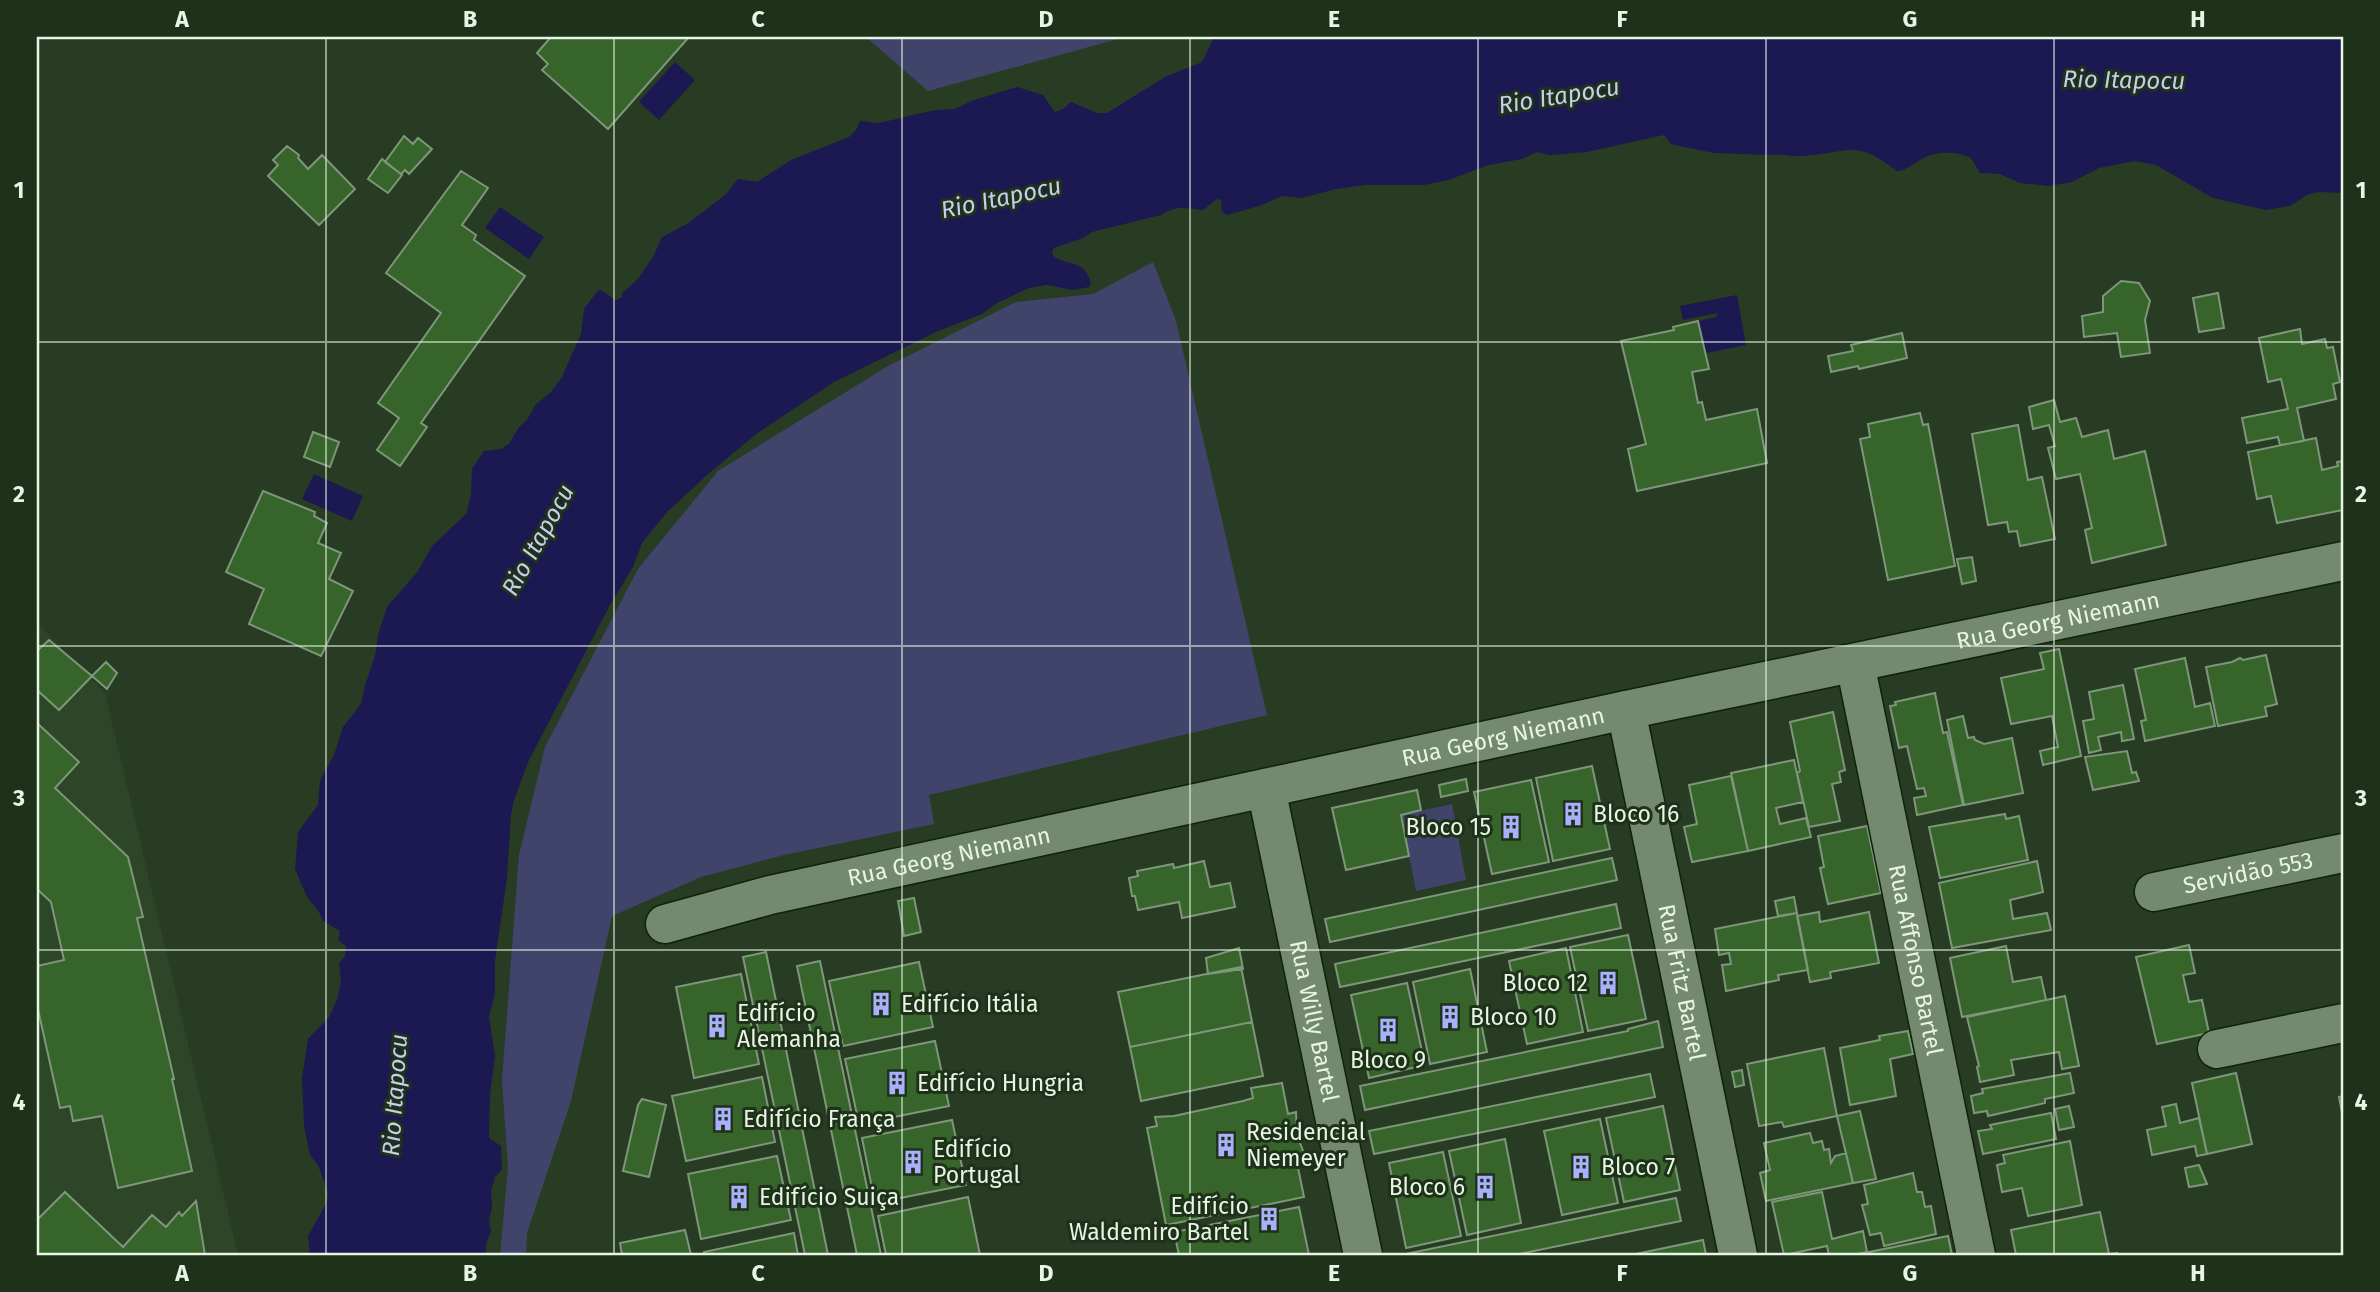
<svg xmlns="http://www.w3.org/2000/svg" width="2380" height="1292" font-family="'Fira Sans',sans-serif">
<style>
.built{fill:#2d4627}
.green{fill:#41446a}
.water{fill:#1c1851}
.building{fill:#36642b;stroke:#7e9679;stroke-width:2}
.lines{fill:none;stroke-linecap:round;stroke-linejoin:round}
.minor-casing{stroke:#0f220b;stroke-width:41}
.minor{stroke:#738a6e;stroke-width:38}
.grid{fill:none;stroke:#e8f5e5;stroke-width:2;stroke-opacity:0.55}
.labels{text-anchor:middle;stroke-width:6;stroke-linejoin:round;paint-order:stroke}
.street-label{font-size:23px;fill:#e8f5e5;stroke:#1e3119}
.poi-label{font-size:23px;fill:#e8f5e5;stroke:#1e3119;text-anchor:start}
.water-label{font-size:24px;font-style:italic;fill:#c7ccf1;stroke:#1e3119}
.neatline{fill:none;stroke:#e8f5e5;stroke-width:2.5}
.grid-label{font-size:23px;text-anchor:middle;font-weight:bold;fill:#e8f5e5}
</style>
<rect width="100%" height="100%" fill="#283c23"/>
<!-- built -->
<path class="built" d="M37,623L105,693L238,1255H37Z"/>
<!-- green -->
<path class="green" d="M866,37H1125L928,91Z
M1153,262L1176,321L1267,715L929,795L934,824L784,855L701,877L612,916L571,1101L527,1233L526,1255H500L508,1168L502,1080L519,855L545,747L638,569L718,471L888,366L1016,302L1093,294Z
M1452,804L1466,880L1416,891L1401,815Z"/>
<!-- water -->
<path class="water" d="M1214,37H2343V193L2319,192L2307,195L2290,206L2266,210L2213,198L2156,165L2135,161L2099,168L2072,182L2049,186L2020,183L2000,174L1980,173L1971,158C1957,151 1936,151 1922,159C1913,164 1907,170 1897,171C1854,138 1849,153 1803,156C1791,157 1781,153 1770,155L1714,153L1674,145L1670,143L1664,135L1587,152L1549,155L1537,152L1522,159L1489,165L1448,180L1424,185H1365L1336,189L1302,198L1282,196L1262,205L1228,215C1218,212 1223,207 1221,200L1217,199L1203,210C1188,208 1175,205 1161,215L1092,232L1083,238L1054,248L1052,253L1054,257C1071,266 1084,260 1091,283L1089,287L1073,290L1047,285L1029,288L997,303L982,314L938,331L834,382L756,434L706,476L667,512L642,543L633,567L610,605L529,760L514,800L511,814L507,878L495,961V993L489,1017L495,1056L490,1095L489,1138L501,1146L502,1170L495,1177L491,1191L492,1207L489,1221L491,1231L486,1244V1255H310L308,1236L327,1202L328,1192L318,1165L310,1155L304,1126L302,1078L308,1039L329,1017L337,1000L341,982L339,963L345,956L346,946L338,940L340,931L323,921L319,912L307,897L295,869L298,832L318,805L320,781L325,771L334,755L343,727L361,704L365,685L375,656L378,635L387,607L418,571L432,546L466,514L471,495L472,469L484,451L501,449L509,444L519,427L527,420L536,404L551,392L562,377L581,334L584,309L599,289L616,300L622,297V293L638,279L654,255L662,237L687,224L725,195L738,179L757,182L791,160L849,137L856,130L860,121L879,123L935,110L955,109L971,101L1017,87L1043,95L1055,112L1063,109L1071,102L1097,113H1107L1165,77L1202,62Z
M675,62L695,80L659,120L639,102Z
M500,207L544,237L529,259L485,228Z
M1737,295L1746,345L1706,353L1698,321L1717,317V313L1683,320L1680,306Z
M314,474L363,496L352,521L302,499Z"/>
<!-- building -->
<path class="building" d="M551,37H689L608,129L542,70L548,64L537,53Z
M404,136L413,144L418,138L432,149L409,174L405,170L401,174L385,162Z
M287,146L299,155L298,158L308,169L322,155L355,189L319,225L268,176L278,165L273,160Z
M382,159L402,175L388,193L368,179Z
M461,171L488,188L462,225L476,235L474,240L525,276L421,423L427,427L400,466L377,450L399,418L378,403L441,313L386,273Z
M2121,281L2139,283L2150,301L2145,320L2150,353L2121,357L2117,333L2084,337L2082,316L2103,312V296Z
M2218,293L2224,328L2199,332L2193,298Z
M1698,321L1709,369L1692,372L1698,403L1702,402L1706,420L1757,409L1767,463L1637,491L1628,449L1646,444L1621,341L1674,330L1673,327Z
M2300,329L2302,344L2325,339L2327,348L2333,347L2340,382L2333,384L2336,399L2297,408L2304,441L2280,445L2278,437L2247,443L2242,418L2288,409L2281,379L2268,382L2259,338Z
M1902,333L1907,358L1859,369L1858,366L1831,372L1828,356L1853,351L1851,345Z
M2054,400L2060,422L2076,418L2082,437L2108,430L2114,459L2145,451L2166,545L2092,563L2085,530L2092,528L2080,474L2056,479L2048,448L2055,446L2049,425L2033,429L2029,407Z
M1920,413L1923,425L1928,424L1955,566L1888,580L1860,439L1870,437L1868,424Z
M2018,425L2028,480L2042,477L2055,539L2020,546L2017,531L2009,532L2007,522L1988,525L1972,434Z
M313,432L339,442L330,467L304,457Z
M2316,438L2322,470L2338,466L2337,462L2343,461V510L2277,523L2271,496L2257,499L2248,452Z
M263,491L315,512L314,516L327,523L318,543L341,553L329,579L353,591L321,656L249,624L264,589L226,572Z
M1972,557L1976,581L1962,584L1957,559Z
M49,640L92,676L59,710L37,690V651Z
M2059,649L2081,756L2043,765L2040,751L2058,747L2052,716L2011,724L2001,678L2044,669L2040,653Z
M2266,655L2277,704L2265,707L2267,716L2218,726L2206,667L2232,662L2240,658L2243,660Z
M2185,658L2195,707L2210,703L2215,726L2145,741L2141,721L2146,720L2135,669Z
M106,662L117,673L107,689L92,676Z
M2123,685L2134,739L2122,741L2121,732L2098,737L2101,750L2089,753L2083,721L2094,719L2089,692Z
M1935,693L1943,733L1947,732L1963,805L1917,815L1914,798L1926,796L1924,788L1917,789L1907,746L1899,748L1890,706L1896,705L1895,702Z
M1833,712L1845,770L1839,772L1841,782L1832,784L1840,821L1809,827L1797,773L1800,771L1790,722Z
M1963,716L1968,738L1974,737L1975,740L1984,744L2012,738L2023,793L1964,805L1947,720Z
M37,723L79,762L55,788L128,857L143,917L137,918L174,1079H172L192,1171L118,1188L102,1116L73,1121L70,1106L60,1108L37,1005V966L64,960L51,902L37,889Z
M2127,751L2132,773L2136,772L2139,781L2093,790L2085,757Z
M1794,760L1803,802L1776,808L1780,824L1806,818L1811,837L1748,851L1731,773Z
M1592,766L1610,849L1553,861L1536,778Z
M1731,776L1748,851L1692,862L1684,827L1697,824L1689,785Z
M1466,779L1468,791L1441,797L1439,785Z
M1531,780L1549,862L1492,874L1474,792Z
M1417,790L1421,810L1401,815L1409,856L1346,870L1332,808Z
M2005,814L2006,819L2019,816L2028,860L1940,878L1929,827Z
M1867,826L1881,893L1828,904L1820,868L1824,867L1818,836Z
M1612,858L1617,880L1330,942L1325,919Z
M1204,861L1210,887L1230,883L1235,907L1182,918L1179,902L1138,910L1135,896H1132L1129,878L1138,876L1137,871L1173,864L1174,868Z
M2037,861L2043,892L2010,900L2013,919L2047,913L2051,930L1952,948L1939,883Z
M1794,897L1797,913L1778,916L1775,901Z
M914,898L921,932L904,936L898,901Z
M1616,904L1621,928L1340,987L1335,964Z
M1819,912L1820,922L1869,912L1879,963L1830,972L1831,978L1810,982L1797,916Z
M1797,913L1808,970L1778,975L1779,980L1726,991L1722,965L1731,964L1729,953L1719,955L1715,929Z
M1628,935L1646,1019L1588,1031L1570,947Z
M2189,945L2195,973L2183,975L2189,1002L2202,1000L2209,1033L2157,1044L2136,957Z
M2006,946L2013,982L2041,977L2046,1000L1962,1017L1950,958Z
M1239,948L1243,969L1208,974L1206,958Z
M1566,948L1583,1032L1527,1044L1509,961Z
M766,952L828,1255H805L743,957Z
M820,961L881,1255H857L797,966Z
M919,962L933,1027L843,1046L829,981Z
M1241,967L1252,1022L1130,1047L1118,992Z
M1470,969L1487,1052L1430,1064L1413,982Z
M741,974L759,1064L694,1078L676,987Z
M1407,983L1425,1065L1369,1078L1351,995Z
M2065,996L2079,1066L2062,1069L2059,1052L2011,1060L2014,1075L1980,1082L1977,1067L1979,1066L1967,1017Z
M1658,1021L1663,1047L1365,1110L1360,1086L1628,1031V1029Z
M1252,1022L1263,1076L1141,1101L1130,1047Z
M1908,1031L1913,1054L1890,1059L1896,1096L1850,1105L1840,1048L1880,1040L1879,1036Z
M935,1041L949,1106L859,1124L845,1059Z
M1824,1048L1837,1116L1784,1127L1782,1122L1759,1126L1747,1064Z
M1742,1070L1744,1085L1735,1087L1732,1072Z
M2070,1073L2074,1093L2045,1099V1103L1988,1116L1987,1111L1974,1113L1971,1096L1983,1093L1982,1089Z
M2236,1073L2252,1144L2207,1154L2192,1083Z
M1650,1074L1655,1097L1374,1154L1369,1131Z
M762,1077L775,1142L686,1161L672,1096Z
M1282,1083L1288,1114L1296,1112L1297,1135L1305,1156L1296,1158L1304,1197L1166,1225L1147,1128L1157,1126L1155,1117L1174,1116L1243,1101L1253,1098L1251,1088Z
M2343,1096V1118L2339,1097Z
M642,1099L666,1105L649,1177L623,1171L638,1105Z
M2176,1104L2180,1123L2199,1118L2207,1154L2197,1156L2195,1146L2152,1155L2147,1130L2166,1126L2162,1107Z
M1663,1106L1680,1190L1624,1202L1606,1118Z
M2069,1106L2074,1127L2059,1130L2055,1109Z
M1860,1111L1876,1179L1853,1183L1837,1116Z
M2051,1113L2056,1139L1983,1154L1978,1131L1992,1129L1990,1125Z
M1600,1119L1618,1203L1562,1215L1544,1131Z
M952,1120L966,1185L875,1203L862,1138Z
M1810,1133L1813,1143L1822,1141L1824,1150L1829,1149L1831,1163L1835,1156L1846,1153L1853,1183L1766,1201L1760,1173L1770,1170L1764,1143Z
M1505,1139L1521,1223L1467,1235L1449,1151Z
M2070,1141L2082,1205L2028,1216L2022,1188L2002,1192L1997,1165L2005,1163L2003,1155Z
M1443,1152L1461,1236L1406,1248L1389,1163Z
M777,1156L791,1220L701,1239L688,1174Z
M2199,1165L2207,1184L2189,1187L2185,1168Z
M1913,1173L1917,1192H1922L1925,1207L1931,1206L1936,1234L1884,1246L1881,1233L1870,1235L1862,1205L1868,1204L1864,1185Z
M65,1192L123,1247L152,1215L166,1227L179,1212L182,1216L196,1201L205,1255H37V1220Z
M1822,1192L1832,1239L1863,1231L1867,1252L1853,1255H1829L1827,1246L1784,1255L1772,1202Z
M968,1197L980,1255H886L878,1216Z
M1676,1198L1681,1221L1514,1255H1401Z
M1299,1207L1309,1255H1179L1174,1232Z
M2100,1212L2109,1254L2117,1253V1255H2016L2011,1230Z
M685,1230L691,1255H622L620,1243Z
M794,1233L798,1255H704V1252Z
M1948,1236L1952,1255H1870L1869,1252Z
M1703,1240L1706,1255H1631Z"/>
<g class="lines">
<!-- minor casing -->
<g class="minor-casing">
<g id="minor">
<path id="s1" d="M1855,663L1976,1255"/>
<path id="s2" d="M1626,710L1738,1255"/>
<path id="s3" d="M1266,788L1363,1255"/>
<path id="s4" d="M2154,892L2343,853"/>
<path id="s5" d="M665,924L770,895L1626,710L2343,561"/>
<path d="M2217,1049L2343,1023"/>
</g>
</g>
<!-- minor -->
<use href="#minor" class="minor"/>
</g>
<!-- grid -->
<path class="grid" d="M326,37V1255M614,37V1255M902,37V1255M1190,37V1255M1478,37V1255M1766,37V1255M2054,37V1255M37,342H2343M37,646H2343M37,950H2343"/>
<!-- icons -->
<defs>
<g id="building-bare" transform="scale(1.89)"><path d="M-4-6H4V6H1V3H-1V6H-4ZM-2.5-4.3h1.7v1.8h-1.7ZM.8-4.3h1.7v1.8H.8ZM-2.5-1h1.7V.8h-1.7ZM.8-1h1.7V.8H.8Z" fill="#a9b0fc" stroke="#1e3119" stroke-width="2.5" paint-order="stroke"/></g>
</defs>
<g fill-rule="evenodd">
<use href="#building-bare" x="1573" y="814"/>
<use href="#building-bare" x="1511" y="827"/>
<use href="#building-bare" x="1608" y="983"/>
<use href="#building-bare" x="881" y="1004"/>
<use href="#building-bare" x="1450" y="1017"/>
<use href="#building-bare" x="717" y="1026"/>
<use href="#building-bare" x="1388" y="1030"/>
<use href="#building-bare" x="897" y="1083"/>
<use href="#building-bare" x="723" y="1119"/>
<use href="#building-bare" x="1226" y="1145"/>
<use href="#building-bare" x="913" y="1162"/>
<use href="#building-bare" x="1581" y="1167"/>
<use href="#building-bare" x="1485" y="1187"/>
<use href="#building-bare" x="739" y="1197"/>
<use href="#building-bare" x="1269" y="1219"/>
</g>
<g class="labels">
<!-- street labels -->
<g class="street-label">
<text dy="8" stroke="none"><textPath href="#s5" startOffset="1426">Rua Georg Niemann</textPath></text>
<text dy="8" stroke="none"><textPath href="#s5" startOffset="859">Rua Georg Niemann</textPath></text>
<text dy="8" stroke="none"><textPath href="#s5" startOffset="292">Rua Georg Niemann</textPath></text>
<text dy="8" stroke="none"><textPath href="#s4" startOffset="96">Servidão 553</textPath></text>
<text dy="8" stroke="none"><textPath href="#s1" startOffset="303">Rua Affonso Bartel</textPath></text>
<text dy="8" stroke="none"><textPath href="#s2" startOffset="278">Rua Fritz Bartel</textPath></text>
<text dy="8" stroke="none"><textPath href="#s3" startOffset="238">Rua Willy Bartel</textPath></text>
</g>
<!-- poi labels -->
<g class="poi-label">
<text x="1593" y="822">Bloco 16</text>
<text x="1491" y="835" text-anchor="end">Bloco 15</text>
<text x="1588" y="991" text-anchor="end">Bloco 12</text>
<text x="901" y="1012">Edifício Itália</text>
<text x="737" y="1021">Edifício<tspan x="737" dy="26">Alemanha</tspan></text>
<text x="1470" y="1025">Bloco 10</text>
<text x="1388" y="1068" text-anchor="middle">Bloco 9</text>
<text x="917" y="1091">Edifício Hungria</text>
<text x="743" y="1127">Edifício França</text>
<text x="1246" y="1140">Residencial<tspan x="1246" dy="26">Niemeyer</tspan></text>
<text x="933" y="1157">Edifício<tspan x="933" dy="26">Portugal</tspan></text>
<text x="1601" y="1175">Bloco 7</text>
<text x="1465" y="1195" text-anchor="end">Bloco 6</text>
<text x="759" y="1205">Edifício Suiça</text>
<text x="1249" y="1214" text-anchor="end">Edifício<tspan x="1249" dy="26">Waldemiro Bartel</tspan></text>
</g>
<!-- water labels -->
<g class="water-label">
<text transform="translate(2124 80) rotate(1)" y="8">Rio Itapocu</text>
<text transform="translate(1559 96) rotate(-9)" y="8">Rio Itapocu</text>
<text transform="translate(1001 198) rotate(-12)" y="8">Rio Itapocu</text>
<text transform="translate(538 540) rotate(-61)" y="8">Rio Itapocu</text>
<text transform="translate(395 1095) rotate(-86)" y="8">Rio Itapocu</text>
</g>
</g>
<!-- border -->
<rect width="2380" height="1292" fill="none" stroke="#1e3119" stroke-width="77"/>
<rect x="38" y="38" width="2304" height="1216" class="neatline"/>
<g class="grid-label">
<text x="182" y="27">A</text>
<text x="470" y="27">B</text>
<text x="758" y="27">C</text>
<text x="1046" y="27">D</text>
<text x="1334" y="27">E</text>
<text x="1622" y="27">F</text>
<text x="1910" y="27">G</text>
<text x="2198" y="27">H</text>
<text x="19" y="198">1</text>
<text x="2361" y="198">1</text>
<text x="19" y="502">2</text>
<text x="2361" y="502">2</text>
<text x="19" y="806">3</text>
<text x="2361" y="806">3</text>
<text x="19" y="1110">4</text>
<text x="2361" y="1110">4</text>
<text x="182" y="1281">A</text>
<text x="470" y="1281">B</text>
<text x="758" y="1281">C</text>
<text x="1046" y="1281">D</text>
<text x="1334" y="1281">E</text>
<text x="1622" y="1281">F</text>
<text x="1910" y="1281">G</text>
<text x="2198" y="1281">H</text>
</g>
</svg>
